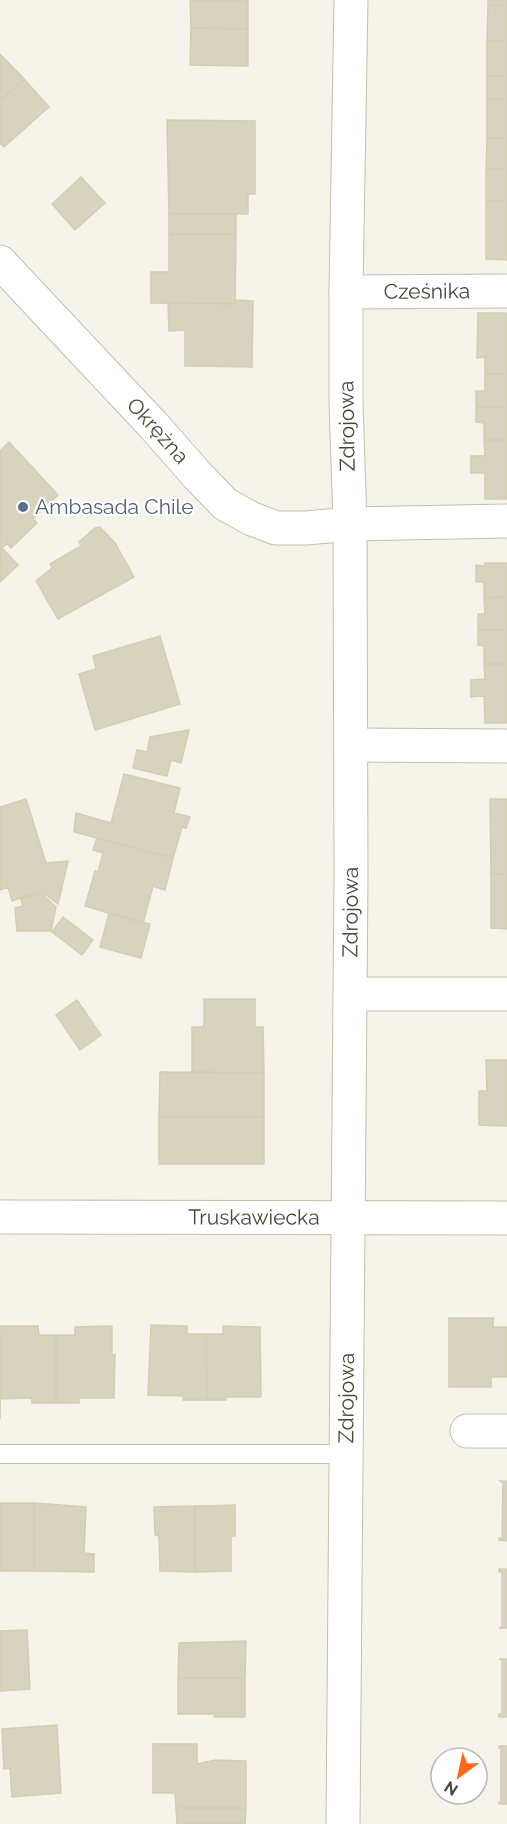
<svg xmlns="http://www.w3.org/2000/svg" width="507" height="1824" font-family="Raleway,sans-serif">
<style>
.building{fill:#d8d3bf;stroke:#d3cdb1;stroke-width:1.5}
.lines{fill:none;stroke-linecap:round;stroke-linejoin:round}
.lane-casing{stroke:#c2bfac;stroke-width:20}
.street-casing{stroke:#c2bfac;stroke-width:35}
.lane{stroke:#fff;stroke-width:18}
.street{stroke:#fff;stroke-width:33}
.service-dot{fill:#5c6f8a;stroke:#fff;stroke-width:2}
.labels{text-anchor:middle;stroke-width:4.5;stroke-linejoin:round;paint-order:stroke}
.street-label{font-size:21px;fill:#4a4737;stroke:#fff}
.service-label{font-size:21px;fill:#4e5e75;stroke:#fff;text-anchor:start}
</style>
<rect width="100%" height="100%" fill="#f6f4ea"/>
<!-- building -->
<path class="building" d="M190,0H248V29L191,28Z
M488,0H507V6L488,5Z
M488,5L507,6V41H487Z
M191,28L248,29V66L190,65Z
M487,41H507V76H487Z
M0,54L24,79L0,101Z
M487,76H507V99H487Z
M24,79L49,107L4,147L0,143V101Z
M487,99H507V138H487Z
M167,120L255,121V194H248V214H169Z
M487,138H507V169H486Z
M486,169H507V201H486Z
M81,177L105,203L75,230L52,204Z
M486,201H507V260L486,259Z
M169,214H236V234H169Z
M169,234H236L235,304L151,303V272H169Z
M235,300L253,301L252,367L185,366V330L169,331L168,303L235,304Z
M478,313H507V374H485V357L477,358Z
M485,374H507V407H476V391H485Z
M476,407H507V440H484V423L476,422Z
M484,440H507V499H485V473H471V456H485Z
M9,442L58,495L33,519L37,523L11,548L7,543L0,550V451Z
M100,527L115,543L134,577L58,619L36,581L52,568L50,564L81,546L79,542L95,528Z
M2,548L18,565L0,582V550Z
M485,563H507V597L484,598V582H476V565L485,566Z
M507,597V630H478V614H485L484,598Z
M478,630H507V664H484V646L478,645Z
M160,636L180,704L95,730L79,674L96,669L93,656Z
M484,664H507V723H485L484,696L471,697V680L485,679Z
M189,730L181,763L171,760L167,776L133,768L137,750L147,752L150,737Z
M124,774L180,788L174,813L190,817L186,828L182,827L173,858L74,832L76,813L111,823Z
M26,799L46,863L68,861L58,904L41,891L12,901L8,887L0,890V807Z
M490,799H507V874H491Z
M97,838L173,858L165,890L153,886L143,923L85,906L95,871L98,872L103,853L93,850Z
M491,874H507V929L491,928Z
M41,893L56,907L51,931H17L15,908L23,906L21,899Z
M109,913L150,924L141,958L100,947Z
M63,917L93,940L82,955L52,932Z
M204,999H255V1027H263L264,1073L192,1072V1027H204Z
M77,1000L101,1035L80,1050L56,1015Z
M486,1060H507V1126L479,1125V1091H487Z
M160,1072L264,1073V1117H159Z
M159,1117H264V1164H159Z
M449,1318H493V1327H507V1377H491V1387H449Z
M151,1325L187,1326V1334H206L207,1400H183V1396L148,1395Z
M1,1326H38L39,1335H56V1403H32V1398L0,1399V1419Z
M112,1326V1355L115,1354L114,1398H79V1403H56V1335H75V1327Z
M223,1326L260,1327L261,1397H226V1400H207L206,1334H223Z
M500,1481H507V1541L499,1540V1538L502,1539L503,1483Z
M0,1503H34V1571H0Z
M34,1503L86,1507L84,1553L94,1554V1572L34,1571Z
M235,1505V1536H231V1571L195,1572V1506Z
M195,1506V1572L160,1571L159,1536L155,1535L154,1507Z
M499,1569H507V1628H499L502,1627V1572H499Z
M27,1630L30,1689L0,1691V1631Z
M246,1641L245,1678H178L179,1643Z
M499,1659H507V1717H499V1714H502V1660Z
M178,1678H245V1717H214L215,1714H178Z
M57,1725L61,1793L12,1797L10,1768L4,1769L2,1729Z
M153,1744H197V1764L216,1760L246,1761V1808H176L175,1793H153Z
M499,1746H507V1804H499V1802H501V1748H499Z
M176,1808H246L245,1824H177Z"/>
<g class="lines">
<!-- lane casing -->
<g class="lane-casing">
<path id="lane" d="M0,1454H347"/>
</g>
<!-- street casing -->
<g class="street-casing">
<g id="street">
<path id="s1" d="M0,262L154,426L198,476L225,504L252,519L276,528H306L350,524L507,521"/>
<path id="s2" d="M346,292L507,291"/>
<path d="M351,745L507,746"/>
<path d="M350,994H507"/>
<path id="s3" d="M0,1217L507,1218"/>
<path d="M467,1431H507"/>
<path id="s4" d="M343,1824L351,877L350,524L346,402V292L351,0"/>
</g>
</g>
<!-- lane -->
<use href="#lane" class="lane"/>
<!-- street -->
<use href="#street" class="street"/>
</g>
<!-- markers -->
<circle class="service-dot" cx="23" cy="507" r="6"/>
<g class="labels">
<!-- street labels -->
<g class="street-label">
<text dy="7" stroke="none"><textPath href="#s2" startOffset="81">Cześnika</textPath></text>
<text transform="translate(347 426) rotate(-91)" y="7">Zdrojowa</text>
<text dy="7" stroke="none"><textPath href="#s1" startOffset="231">Okrężna</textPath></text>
<text dy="7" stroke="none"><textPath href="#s4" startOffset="912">Zdrojowa</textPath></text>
<text dy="7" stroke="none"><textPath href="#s3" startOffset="254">Truskawiecka</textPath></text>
<text dy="7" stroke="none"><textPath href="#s4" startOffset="426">Zdrojowa</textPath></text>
</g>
<!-- service labels -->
<g class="service-label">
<text x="35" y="514">Ambasada Chile</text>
</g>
</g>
<!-- north arrow -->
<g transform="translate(459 1776) rotate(213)"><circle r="28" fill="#ffffff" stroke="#b7b5af" stroke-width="1.5"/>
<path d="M0-4.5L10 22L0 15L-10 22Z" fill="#ff6818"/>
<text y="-9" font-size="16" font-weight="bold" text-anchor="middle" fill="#4a4737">N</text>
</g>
</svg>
